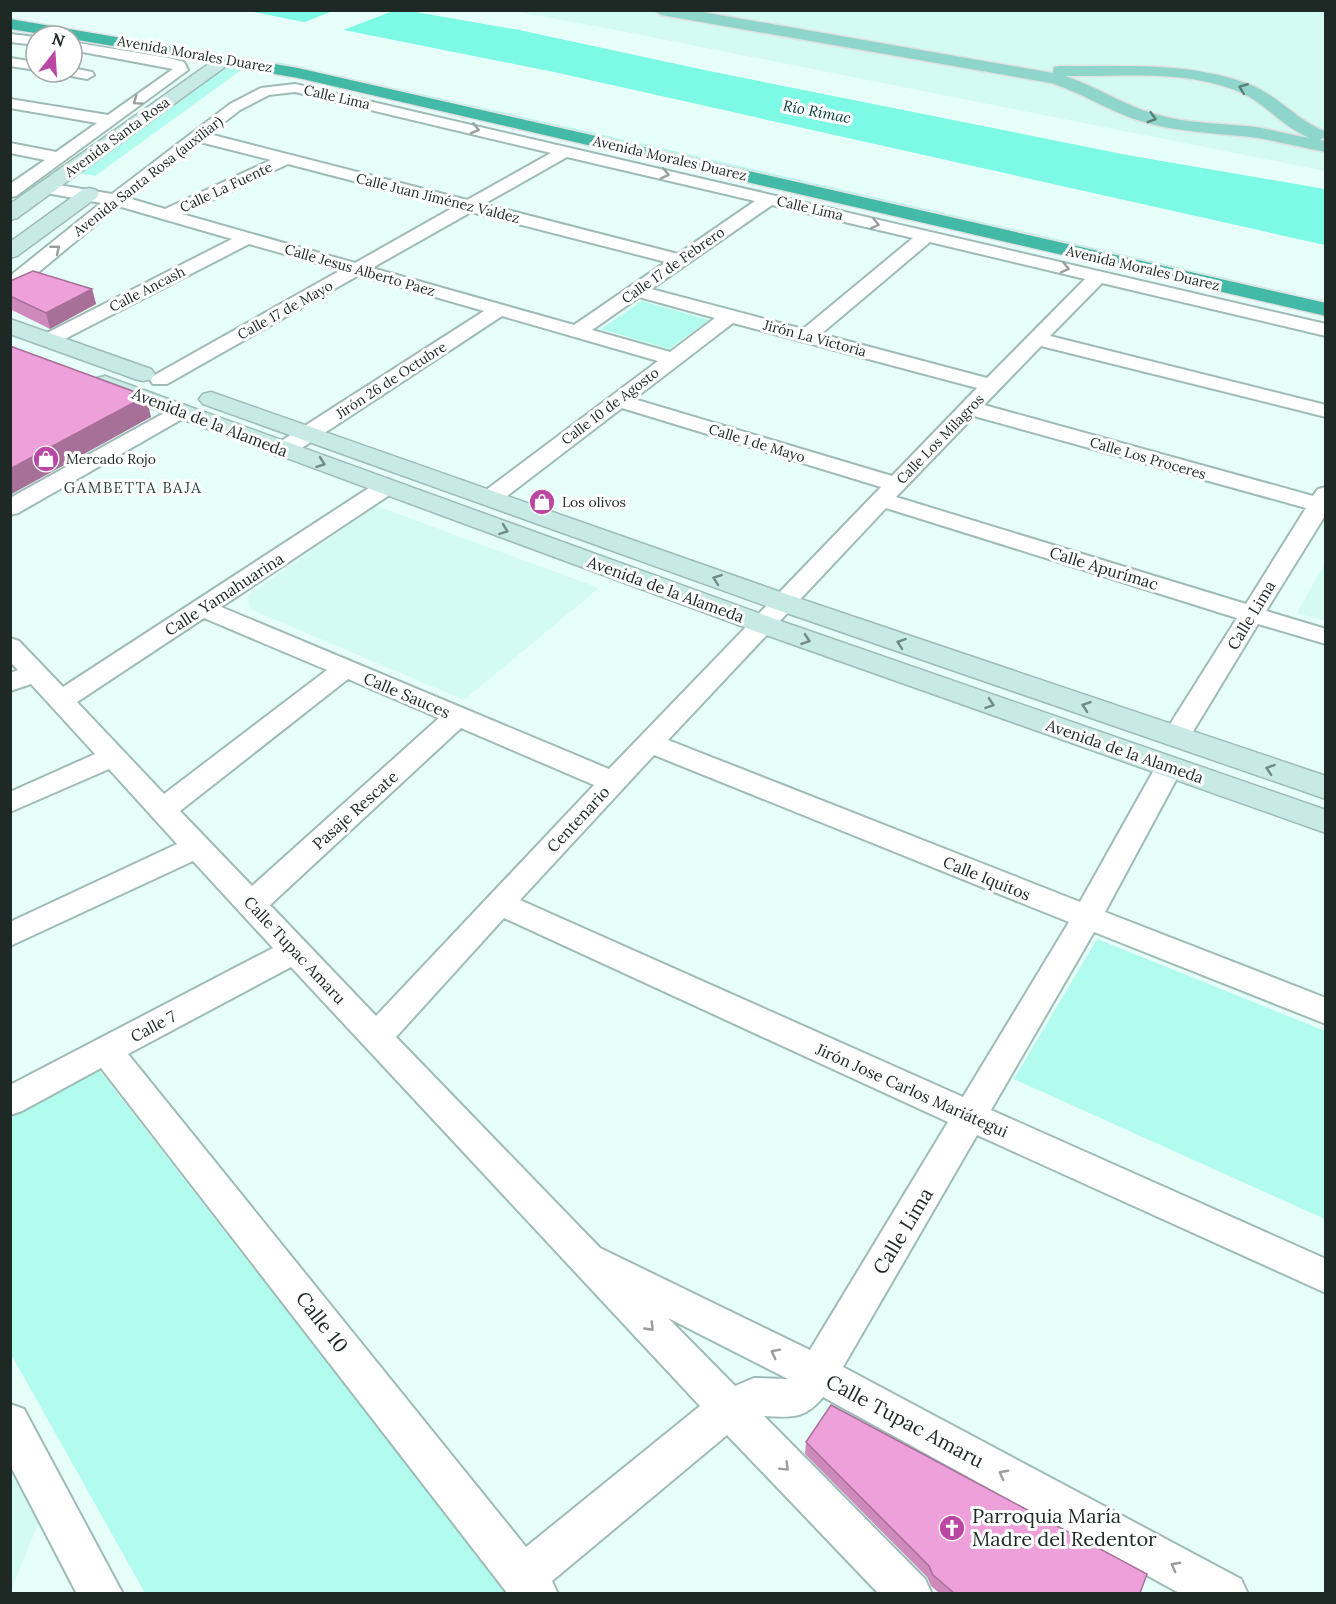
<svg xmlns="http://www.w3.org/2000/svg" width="1336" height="1604" font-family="Lora,serif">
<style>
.built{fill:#d3fbf2}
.green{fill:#b1fcee}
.water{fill:#7cfae5}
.pier{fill:#e7fff9}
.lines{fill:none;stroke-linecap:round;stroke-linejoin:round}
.street-casing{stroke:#9ebbb5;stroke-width:4}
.secondary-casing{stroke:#9ebbb5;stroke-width:3}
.primary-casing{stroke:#e0e1e1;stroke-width:3}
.highway-casing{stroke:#e0e1e1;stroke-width:3}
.street{fill:#fff;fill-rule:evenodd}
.secondary{fill:#c7eae5;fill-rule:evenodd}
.primary{fill:#8ed6cb;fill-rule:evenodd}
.highway{fill:#43baa8;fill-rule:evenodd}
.wall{fill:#cd8abb}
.shaded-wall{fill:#a77099}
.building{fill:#eea0da;stroke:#a77099;stroke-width:1.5}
.oneway{stroke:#568078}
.oneway2{stroke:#9a9f9d}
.oneway3{stroke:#728a86}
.labels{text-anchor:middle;stroke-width:6;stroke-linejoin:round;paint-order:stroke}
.far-street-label{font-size:14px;fill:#1e2926;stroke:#fff}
.far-poi-label{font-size:14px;fill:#1e2926;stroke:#fff;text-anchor:start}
.far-water-label{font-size:15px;font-style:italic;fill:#034039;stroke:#fff}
.far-neighbourhood-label{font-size:15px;letter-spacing:1.5px;fill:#2b443f;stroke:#fff}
.street-label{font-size:16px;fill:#1e2926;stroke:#fff}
.near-street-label{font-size:20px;fill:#1e2926;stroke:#fff}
.near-poi-label{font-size:20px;fill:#1e2926;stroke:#fff;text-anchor:start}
</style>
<rect width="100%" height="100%" fill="#e7fff9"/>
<!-- built -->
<path class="built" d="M512,11H1325V171L611,29Z
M377,506L599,588L464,700L250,609L248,595Z
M1325,563V621L1297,613Z
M11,1468L41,1517L11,1590Z"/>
<!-- green -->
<path class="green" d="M278,62L670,150L1325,301V307L274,64Z
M227,67L244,68L95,176L77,173Z
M642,301L709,320L669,349L601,329Z
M1097,939L1325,1031V1219L1014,1079Z
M96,1066L506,1593H145L11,1354V1115Z"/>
<!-- water -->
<path class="water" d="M249,11H410L519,30L709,71L1127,155L1325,189V245L554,72Z"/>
<!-- pier -->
<path class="pier" d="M335,10H393V11L338,32L300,24Z"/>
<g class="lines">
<!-- street casing -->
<g class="street-casing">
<path id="street" d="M10,34L36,37V45L10,42Z
M72,42L169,58L184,62L188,70L16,196L10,197V184L45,160L10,153V143L56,152L97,123L10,108V99L108,115L173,69L72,50Z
M10,58L36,62V70L10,66Z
M72,68L92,72L94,75L87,79L66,75L64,72H72Z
M295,84L1326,324V336L1102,283L1050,336L1326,405V417L1041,346L984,405L1313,496L1318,489L1326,487V514L1266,611L1326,629V644L1258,624L1186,743L1176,746L1166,743L1162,737L1237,618L886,508L668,740L1080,902L1159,761L1169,758L1179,761L1183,767L1105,912L1326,998V1024L1094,932L991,1110L1326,1259V1293L977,1135L843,1367L1241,1579L1248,1594H1181L823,1397C804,1420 792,1417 764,1416L925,1579L932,1594H879L727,1435L552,1581L558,1594H508L101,1068L22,1111L10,1115V1085L273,948L193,861L10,946V922L177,844L109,769L10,812V792L95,754L31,684L10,691V673L18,670L10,662V638L19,641L63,687L378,482L386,480L394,482L397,487L394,492L221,607L609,769L881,487L622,408L498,503L490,505L482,503L479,498L482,493L658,361L502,316L291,455L283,457L275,455L272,450L275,445L484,311L359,275L167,384H153L150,380L153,376L341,270L249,244L55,344H41L38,340L41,336L232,239L118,206L17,290L10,291V276L101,203L41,192L39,188L41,184L47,183L112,194L230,104L261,88ZM295,92L551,153L467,200L209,134L240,110L269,95ZM200,142L271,160L165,209L128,198ZM567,157L755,201L678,254L484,204ZM288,164L454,207L355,263L182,214ZM772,205L913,238L803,329L651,289ZM471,212L666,262L574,325L372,268ZM930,242L1085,279L987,378L821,334ZM639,297L715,318L670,352L592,330ZM733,323L977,388L892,476L634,399ZM974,416L1306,508L1246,604L896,497ZM204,618L327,670L164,794L77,702ZM348,679L439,718L252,886L180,811ZM461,728L594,785L376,1016L270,905ZM654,755L1069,922L963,1097L520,900ZM504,918L948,1122L810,1350L600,1248L396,1037ZM291,967L700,1406L526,1547L128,1054ZM668,1318L788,1379L754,1378L735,1386Z
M182,405L189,407L192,411L189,415L18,513L10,515V498L175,407Z
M10,1404L24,1409L123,1594H77L10,1465Z"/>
</g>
<!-- secondary casing -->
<g class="secondary-casing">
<path id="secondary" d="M223,56L229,58L231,61L229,64L17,218L10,220V204L217,58Z
M89,188L96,190L99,194L96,198L17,256L10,258V242L82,190Z
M10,319L151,369L155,374L151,379L143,381L135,379L10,334Z
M105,376L772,618L1326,810V833L752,630L97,388L93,383L97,378Z
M211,392L792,596L1326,776V799L772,608L203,404L199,399L203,394Z"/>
</g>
<!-- primary casing -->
<g class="primary-casing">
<path id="primary" d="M654,10H691L1053,73L1054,67L1060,66C1125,67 1189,61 1251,85C1278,96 1297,120 1324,131L1326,137L1319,140L1326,141V152C1303,148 1280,142 1258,138C1220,133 1181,133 1144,122C1111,113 1083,93 1051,83L661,15ZM1065,76C1124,77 1187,69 1242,93C1267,105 1284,128 1310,138C1292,135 1274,130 1256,127C1222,123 1187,124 1155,114C1123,105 1096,86 1065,76Z"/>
</g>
<!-- highway casing -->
<g class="highway-casing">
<path id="highway" d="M10,19L298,68L1326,303V316L298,78L72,39V36H53L10,29Z"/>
</g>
<!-- street -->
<use href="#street" class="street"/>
<!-- secondary -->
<use href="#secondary" class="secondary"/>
<!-- primary -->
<use href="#primary" class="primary"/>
<!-- highway -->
<use href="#highway" class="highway"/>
</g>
<!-- wall -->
<path class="wall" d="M10,281L92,289L96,304L50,329L10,309Z
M806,1442L1140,1593H939L931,1586L927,1577L805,1454Z"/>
<!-- shaded-wall -->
<path class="shaded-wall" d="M92,289L96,304L50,329L46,313Z
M146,396L151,417L10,495V469Z"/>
<!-- building -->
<path class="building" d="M33,271L92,289L46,313L10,296V281Z
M10,346L146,396L10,469Z
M831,1405L1147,1574L1140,1593H954L933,1575L929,1566L806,1442Z"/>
<!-- one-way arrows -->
<defs><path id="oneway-chevron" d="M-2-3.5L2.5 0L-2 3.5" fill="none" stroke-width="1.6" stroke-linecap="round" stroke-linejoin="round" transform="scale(1.5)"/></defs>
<g class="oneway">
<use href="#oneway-chevron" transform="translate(1243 88) rotate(-158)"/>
<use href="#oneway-chevron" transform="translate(1152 118) rotate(16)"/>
</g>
<g class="oneway2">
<use href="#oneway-chevron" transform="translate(137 101) rotate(145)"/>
<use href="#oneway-chevron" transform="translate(475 129) rotate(13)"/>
<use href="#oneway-chevron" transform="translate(665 174) rotate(13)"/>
<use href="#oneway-chevron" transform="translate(875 224) rotate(13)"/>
<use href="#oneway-chevron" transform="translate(56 249) rotate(-39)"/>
<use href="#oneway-chevron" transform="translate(1065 268) rotate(13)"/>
<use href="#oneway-chevron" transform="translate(650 1327) rotate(46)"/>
<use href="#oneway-chevron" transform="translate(775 1353) rotate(-153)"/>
<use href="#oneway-chevron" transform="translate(785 1467) rotate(45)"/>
<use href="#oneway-chevron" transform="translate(1003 1474) rotate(-152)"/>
<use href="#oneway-chevron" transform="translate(1175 1566) rotate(-152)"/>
</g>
<g class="oneway3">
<use href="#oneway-chevron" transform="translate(321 463) rotate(20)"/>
<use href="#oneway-chevron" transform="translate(504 530) rotate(20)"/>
<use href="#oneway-chevron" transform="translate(717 579) rotate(-160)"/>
<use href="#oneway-chevron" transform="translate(806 640) rotate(19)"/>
<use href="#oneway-chevron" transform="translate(901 643) rotate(-161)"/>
<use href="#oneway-chevron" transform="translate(990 704) rotate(19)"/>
<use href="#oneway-chevron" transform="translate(1086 706) rotate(-161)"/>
<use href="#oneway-chevron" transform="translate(1270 769) rotate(-161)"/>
</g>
<!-- icons -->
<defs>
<g id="shop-disc" transform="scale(1.35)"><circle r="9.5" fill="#ba47a1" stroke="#fff"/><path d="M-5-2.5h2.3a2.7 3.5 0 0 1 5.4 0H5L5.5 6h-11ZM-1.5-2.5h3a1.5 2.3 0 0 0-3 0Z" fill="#fff"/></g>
<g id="church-disc" transform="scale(1.35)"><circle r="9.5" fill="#ba47a1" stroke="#fff"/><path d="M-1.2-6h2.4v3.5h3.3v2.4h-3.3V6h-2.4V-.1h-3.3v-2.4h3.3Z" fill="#fff"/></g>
</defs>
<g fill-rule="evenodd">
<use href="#shop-disc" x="46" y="459"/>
<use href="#shop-disc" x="542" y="502"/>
<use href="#church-disc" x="952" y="1528"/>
</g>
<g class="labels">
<!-- far-street labels -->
<g class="far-street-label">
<text transform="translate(195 54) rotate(10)" y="5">Avenida Morales Duarez</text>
<text transform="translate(337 97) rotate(13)" y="5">Calle Lima</text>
<text transform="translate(117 137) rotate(-36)" y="5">Avenida Santa Rosa</text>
<text transform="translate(670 158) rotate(13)" y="5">Avenida Morales Duarez</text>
<text transform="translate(148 176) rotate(-38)" y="5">Avenida Santa Rosa (auxiliar)</text>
<text transform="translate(226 187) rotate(-25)" y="5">Calle La Fuente</text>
<text transform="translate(438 198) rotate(14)" y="5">Calle Juan Jiménez Valdez</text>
<text transform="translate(810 208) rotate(13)" y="5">Calle Lima</text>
<text transform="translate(673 265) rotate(-35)" y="5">Calle 17 de Febrero</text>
<text transform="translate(1143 268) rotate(13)" y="5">Avenida Morales Duarez</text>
<text transform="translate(360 270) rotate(16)" y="5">Calle Jesus Alberto Paez</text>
<text transform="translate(147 289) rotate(-27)" y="5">Calle Ancash</text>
<text transform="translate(285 310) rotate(-29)" y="5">Calle 17 de Mayo</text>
<text transform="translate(815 338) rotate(15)" y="5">Jirón La Victoria</text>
<text transform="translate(391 380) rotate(-33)" y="5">Jirón 26 de Octubre</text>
<text transform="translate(610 406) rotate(-37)" y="5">Calle 10 de Agosto</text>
<text transform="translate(940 439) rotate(-46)" y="5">Calle Los Milagros</text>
<text transform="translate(757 443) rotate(17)" y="5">Calle 1 de Mayo</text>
<text transform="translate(1148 458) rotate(16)" y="5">Calle Los Proceres</text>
</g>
<!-- far-poi labels -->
<g class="far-poi-label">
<text x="66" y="464">Mercado Rojo</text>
<text x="562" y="507">Los olivos</text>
</g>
<!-- far-water labels -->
<g class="far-water-label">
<text transform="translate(817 112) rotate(11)" y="5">Río Rímac</text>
</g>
<!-- far-neighbourhood labels -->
<g class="far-neighbourhood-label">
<text x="133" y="493">GAMBETTA BAJA</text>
</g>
<!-- street labels -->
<g class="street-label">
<text transform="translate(210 422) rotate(21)" y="6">Avenida de la Alameda</text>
<text transform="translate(1104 568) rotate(17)" y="6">Calle Apurímac</text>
<text transform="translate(666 589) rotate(20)" y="6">Avenida de la Alameda</text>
<text transform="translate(224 594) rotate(-33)" y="6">Calle Yamahuarina</text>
<text transform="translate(1251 615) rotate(-59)" y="6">Calle Lima</text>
<text transform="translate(407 695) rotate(23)" y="6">Calle Sauces</text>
<text transform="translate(1125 751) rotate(19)" y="6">Avenida de la Alameda</text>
<text transform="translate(355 810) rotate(-42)" y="6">Pasaje Rescate</text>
<text transform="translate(578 819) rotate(-47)" y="6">Centenario</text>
<text transform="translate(987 878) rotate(22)" y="6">Calle Iquitos</text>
<text transform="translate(295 950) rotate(47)" y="6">Calle Tupac Amaru</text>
<text transform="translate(153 1026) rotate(-28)" y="6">Calle 7</text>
<text transform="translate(912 1090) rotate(24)" y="6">Jirón Jose Carlos Mariátegui</text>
</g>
<!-- near-street labels -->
<g class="near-street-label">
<text transform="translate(903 1231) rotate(-59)" y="7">Calle Lima</text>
<text transform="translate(322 1322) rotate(52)" y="7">Calle 10</text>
<text transform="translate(905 1421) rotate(28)" y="7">Calle Tupac Amaru</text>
</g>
<!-- near-poi labels -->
<g class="near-poi-label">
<text x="972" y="1523">Parroquia María<tspan x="972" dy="23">Madre del Redentor</tspan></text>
</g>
</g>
<!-- border -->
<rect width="1336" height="1604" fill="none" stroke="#1e2926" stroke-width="24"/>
<!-- north arrow -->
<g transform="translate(54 54) rotate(17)"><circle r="28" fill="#ffffff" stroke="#a5a9a8" stroke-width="1.5"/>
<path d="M0-4.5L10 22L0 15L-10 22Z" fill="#ba47a1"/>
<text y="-9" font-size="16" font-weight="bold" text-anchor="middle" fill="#1e2926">N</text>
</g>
</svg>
